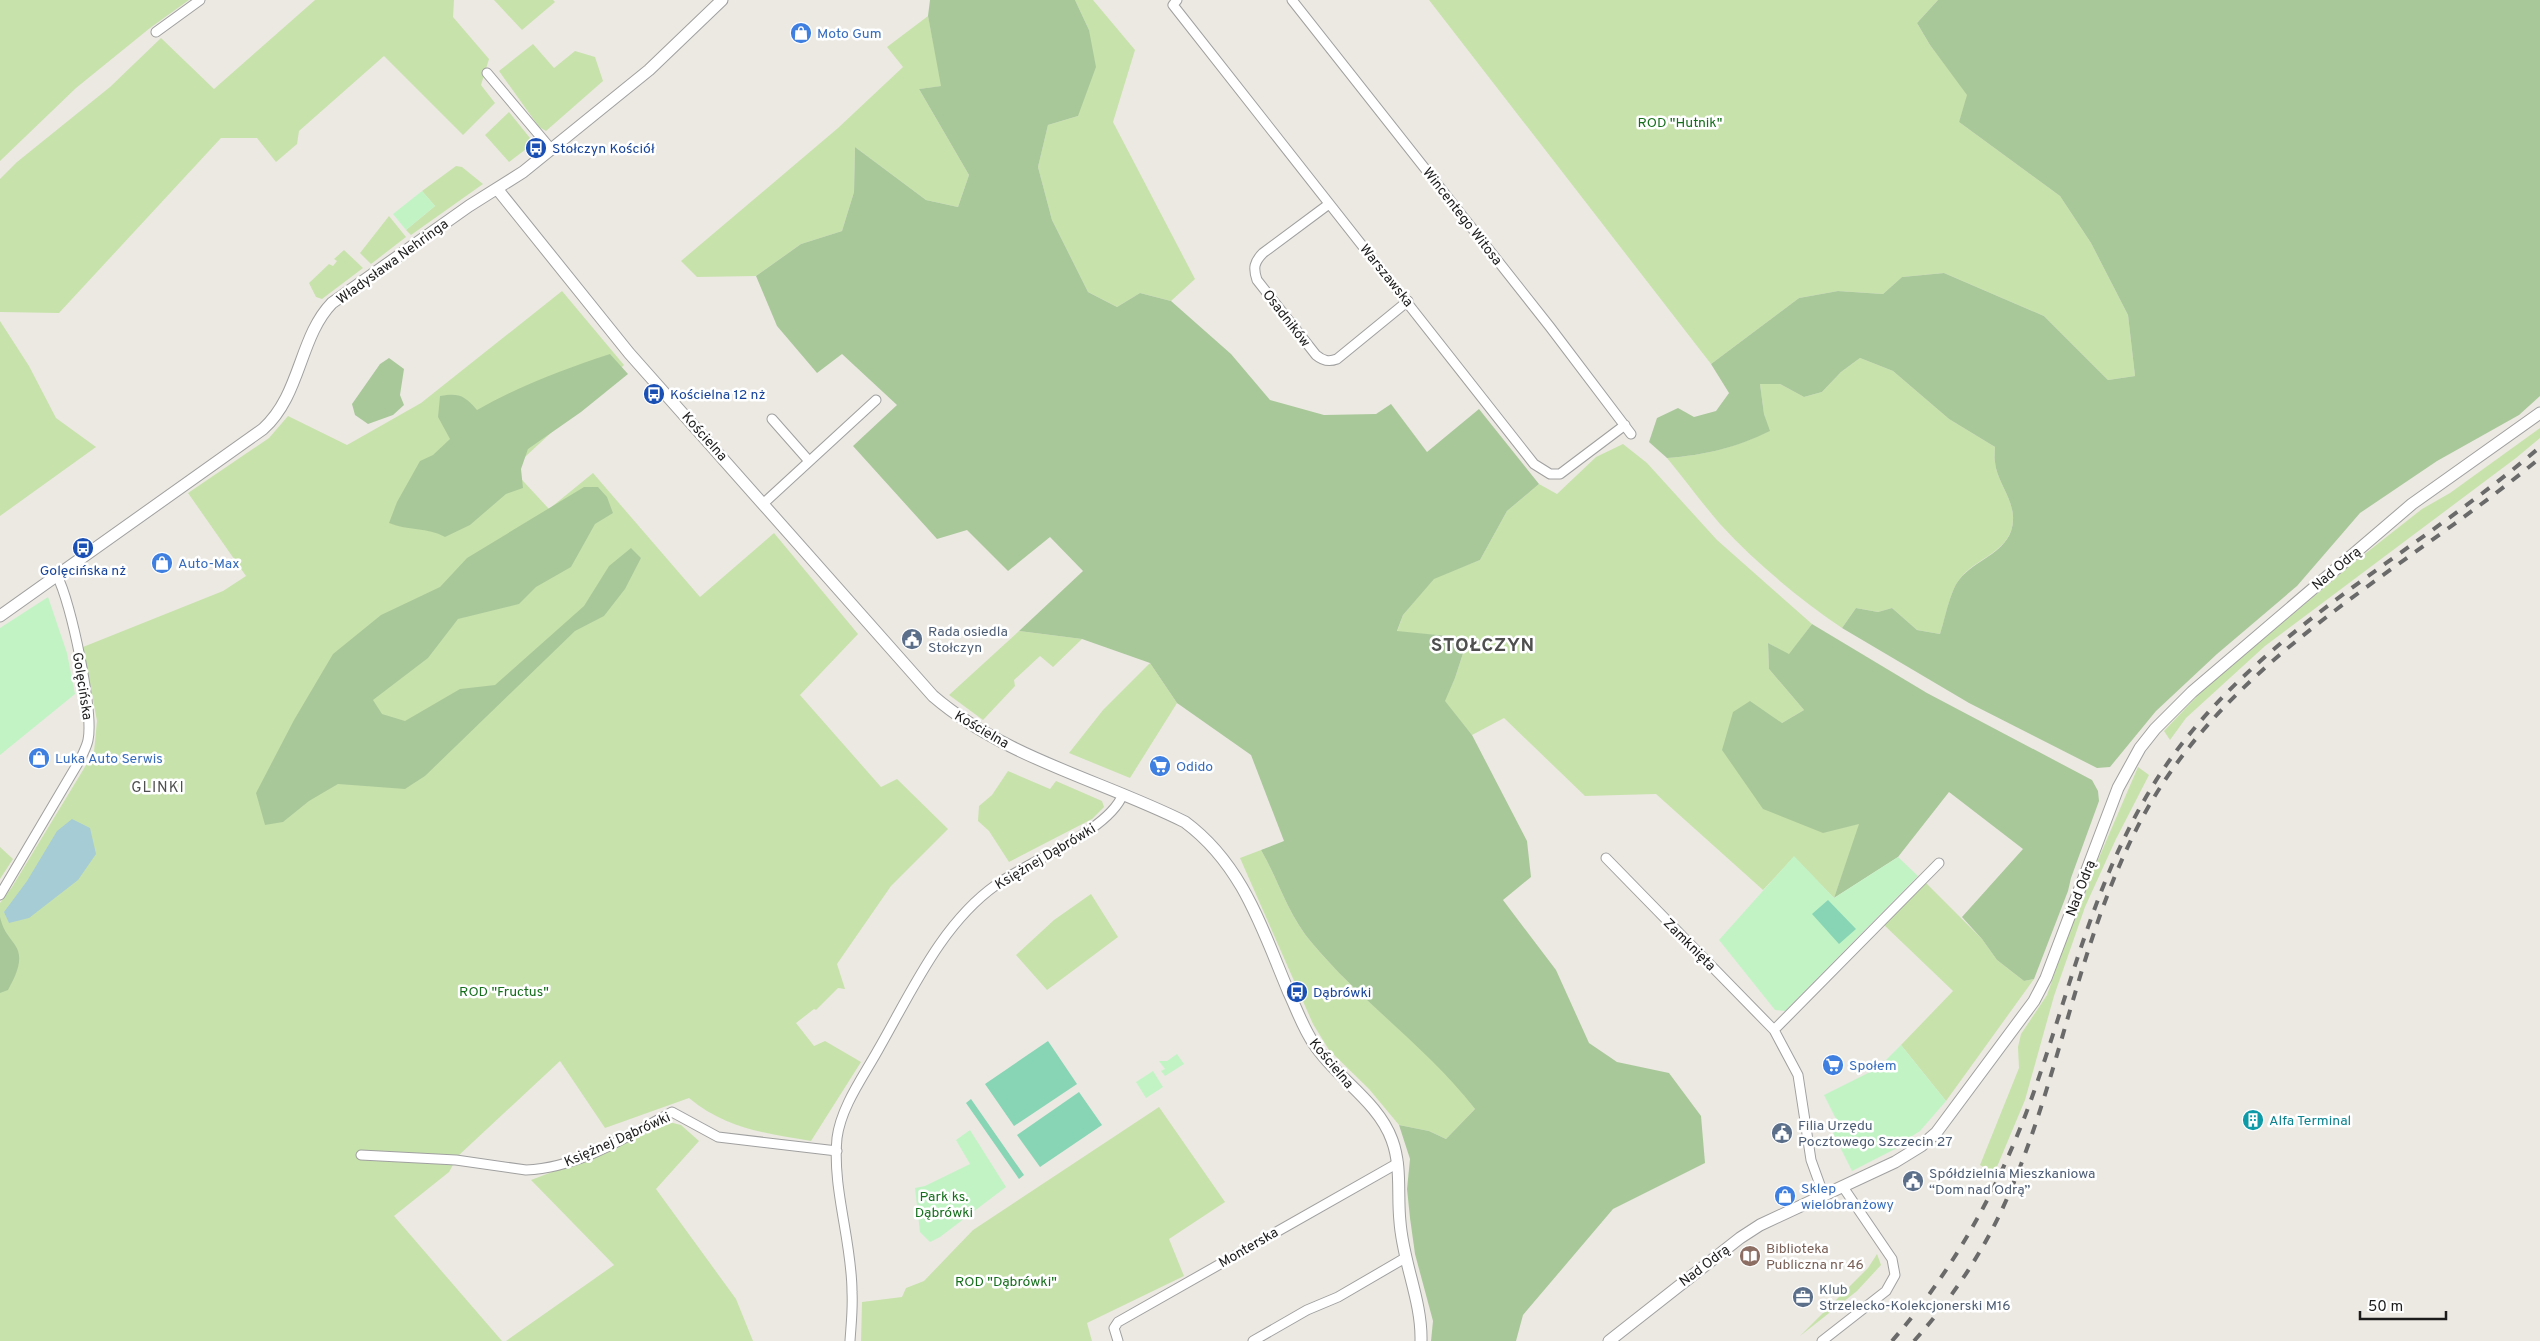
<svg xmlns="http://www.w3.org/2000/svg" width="2540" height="1341" font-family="Overpass,sans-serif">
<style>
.grass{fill:#c8e2ac}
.forest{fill:#a9c89a}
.park{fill:#c2f3c5}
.pitch{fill:#87d5b5}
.water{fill:#a6ccd6}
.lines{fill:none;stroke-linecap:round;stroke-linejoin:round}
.minor-casing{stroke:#a0a0a0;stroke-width:11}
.tertiary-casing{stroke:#a0a0a0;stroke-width:13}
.minor{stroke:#fff;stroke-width:9}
.tertiary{stroke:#fff;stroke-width:11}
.rail{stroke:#6a6a6a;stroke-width:4;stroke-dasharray:10 10;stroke-linecap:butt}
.labels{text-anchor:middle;stroke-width:5;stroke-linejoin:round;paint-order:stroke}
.shop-label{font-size:14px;fill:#366cbe;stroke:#fff;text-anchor:start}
.park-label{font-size:14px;fill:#156e1b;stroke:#fff}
.transit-label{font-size:14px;fill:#164399;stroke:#fff;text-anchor:start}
.street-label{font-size:14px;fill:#1c1c1c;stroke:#fff}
.service-label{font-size:14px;fill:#4e5e75;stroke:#fff;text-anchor:start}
.culture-label{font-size:14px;fill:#0d838f;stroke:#fff;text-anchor:start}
.education-label{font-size:14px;fill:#785e54;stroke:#fff;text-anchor:start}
.neighbourhood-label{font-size:15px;letter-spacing:1px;fill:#4f4f4f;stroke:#fff}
.district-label{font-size:19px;font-weight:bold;letter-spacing:1px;fill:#4f4f4f;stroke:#fff}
</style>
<rect width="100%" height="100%" fill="#ece9e2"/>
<!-- grass -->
<path class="grass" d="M0,0H189L150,28L76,88L0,161Z
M315,0H454L453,17L489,59L481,85L495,103L463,135L384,56L299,131L297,144L276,162L257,138H221L59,313L0,312V179L17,162L110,87L161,38L214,89Z
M494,0H553L555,2L522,30Z
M1075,0H1093L1135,50L1113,122L1195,279L1171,301L1140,293L1117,307L1088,292L1052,220L1038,167L1048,125L1078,116L1089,30Z
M1429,0H1938L1917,23L1930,45L1968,95L1959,122L2060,196L2091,243L2128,315L2135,376L2108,380L2044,316L1944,273L1902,277L1883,294L1838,291L1799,298L1711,364Z
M928,16L942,86L919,89L969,175L958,207L926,200L855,147L854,192L842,231L801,244L756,276L697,277L681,261L838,128L903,67L887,47Z
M533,44L554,68L575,51L595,57L603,81L546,131L539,127L499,71Z
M509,112L534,143L509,162L485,135Z
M456,166L462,167L483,184L411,235L406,230L435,206L422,191Z
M389,216L406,237L371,264L360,253Z
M344,250L363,268L322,299L316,297L309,283L329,264L333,266L337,261L334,259Z
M562,291L624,365L512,469L549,509L593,473L700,597L774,533L858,634L800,695L881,787L897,779L948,829L891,886L837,964L845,989L838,988L816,1010L814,1009L796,1023L814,1046L825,1041L861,1062L811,1141C765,1133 726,1129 689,1098L605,1128L560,1061L458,1156L449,1172L394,1216L502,1341H0V903L12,887L94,752L97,721L83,647L223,591L246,576L188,493L269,438L288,416L347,445L421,403Z
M0,321L29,366L56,418L96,447L0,516Z
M1860,358L1893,371L1949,419L1995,447C1995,452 1994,457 1995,462C1996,479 2012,497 2013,516C2015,552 1975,557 1959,580C1950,591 1945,620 1940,634L1917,630L1892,608L1878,612L1856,608L1842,628C1797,597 1757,564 1720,524C1702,503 1685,480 1667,458C1706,455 1734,448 1769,431L1764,414L1760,384H1780L1804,397L1822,392L1841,372Z
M2540,428V438L2516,458L2265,646L2186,718L2170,740L2164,731L2202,691L2352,564L2422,509L2450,493Z
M1623,444L1647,463L1717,540L1812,624L1789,655L1768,643L1769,669L1804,710L1782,723L1860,824L1834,898L1794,857L1763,890L1656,794L1585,796L1504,718L1472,735L1444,701L1455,678L1468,638L1397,632L1403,615L1434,578L1480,560L1507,511L1539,484L1557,494L1596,457Z
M1019,631L1082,639L1053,667L1040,656L1014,680L1015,686L983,720L949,695Z
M1150,663L1177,703L1130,778L1069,753L1103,710Z
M2138,767L2149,775L2116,839L2085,907L2054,996L2025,1100L1994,1174L1980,1165L2019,1068L2018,1047L2021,1034L2047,995L2079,904Z
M1008,771L1050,789L1056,781L1102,801L1104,807L1092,819L1009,862L989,831L978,821L979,806L992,795Z
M0,847L13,859L0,879Z
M1261,850C1279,881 1288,915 1312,943C1352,991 1403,1030 1447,1074C1457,1084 1466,1098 1475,1109L1446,1139L1429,1131L1399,1125L1369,1089L1329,1050L1313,1024L1240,858Z
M1926,883L1982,939L1997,960L2024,981L2034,979L1946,1101L1901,1045L1953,991L1883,924Z
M1091,894L1118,937L1047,990L1016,955L1054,920Z
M1159,1107L1225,1202L1169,1239L1184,1276L1087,1323L1092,1341H861L862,1302L902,1297L906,1288L924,1281L973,1230Z
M669,1122L681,1125L699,1141L656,1189L736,1299L753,1341H506L614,1265L531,1180L620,1146Z
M1877,1254L1881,1265L1857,1291L1800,1336L1868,1268Z"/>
<!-- forest -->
<path class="forest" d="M930,0H1075L1089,30L1096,67L1078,116L1048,125L1038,167L1052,220L1088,292L1117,307L1140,293L1171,301L1231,354L1270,400L1324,415L1376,414L1391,404L1427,452L1479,409L1539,484L1507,511L1480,560L1434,579L1403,615L1397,631L1468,638L1455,678L1445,701L1472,735L1527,841L1531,877L1503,900L1556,970L1589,1043L1617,1062L1669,1073L1701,1116L1705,1163L1613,1209L1523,1315L1516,1341H1431L1433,1321L1415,1254L1410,1218L1407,1189L1410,1159L1399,1125L1429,1131L1446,1139L1475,1109C1427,1047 1362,1003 1312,943C1288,915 1279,881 1261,850L1284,841L1251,755L1177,703L1150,663L1082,639L1019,631L1083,571L1050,537L1008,571L967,530L937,539L853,446L897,405L842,354L817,373L777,326L756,276L801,244L842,231L854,192L855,147L926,200L958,207L969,175L919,89L941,86L928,16Z
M1938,0H2540V396L2519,415L2437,461L2360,513L2297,586L2217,654L2156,711L2110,767L2097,768L1969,703L1842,628L1856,608L1878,612L1892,608L1917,630L1940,634C1945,619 1950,591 1959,580C1976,557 2015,552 2013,516C2012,497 1996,479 1995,462C1994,457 1995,452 1995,447L1949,419L1893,371L1860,358L1841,372L1822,392L1804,397L1780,384H1760L1764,414L1770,431C1735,448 1706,455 1667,458L1649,442L1657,418L1678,408L1694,417L1716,411L1729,393L1711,364L1799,298L1838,291L1883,294L1902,277L1944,273L2044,316L2108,380L2135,376L2128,315L2091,243L2060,196L1959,122L1967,95L1930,45L1917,23Z
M610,354L628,374L581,412L528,449L521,469L523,488L506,494L470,525L445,537C427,527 408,531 389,523L397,502L420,461L433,455L450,439L438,417L440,396C459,393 464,395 477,410C519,386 564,369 610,354Z
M389,358L404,369L400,395L404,405L393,415L368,424L355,415L352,404L380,364Z
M584,487H598L607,497L613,513L595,524L571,567L536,587L519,604L458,619L428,658L373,700L382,714L405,721L460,689L495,685L584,606L609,566L631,548L641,558L625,589L604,616L575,631L425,776L405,789L338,784L309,801L283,822L265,825L256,793L294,720L333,654L381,615L440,587L467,558Z
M1812,624L1927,693L2092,780L2098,791L2099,801L2071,878L2068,891L2034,979L2024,981L1997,960L1982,939L1962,917L2023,849L1949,792L1898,857L1834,898L1859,824L1823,833L1763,809L1722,750L1733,712L1750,701L1782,723L1804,710L1769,669L1768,643L1789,654Z
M0,917C4,932 7,933 15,945C25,959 15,977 8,990L0,993Z"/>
<!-- park -->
<path class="park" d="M422,191L435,206L406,230L393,214Z
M48,597L67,653L75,694L0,755V628Z
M1794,856L1834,898L1898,857L1918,876L1785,1011L1775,1010L1719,940Z
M1901,1045L1946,1101L1920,1131L1898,1145L1897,1148L1852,1171L1831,1129L1839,1125L1824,1095L1878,1068Z
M1177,1054L1184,1064L1165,1076L1161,1071L1165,1069L1159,1061H1167Z
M1153,1071L1163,1087L1146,1098L1136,1082Z
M970,1130L1006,1187L940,1237L930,1242L920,1232L915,1188L925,1186L970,1164L956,1140Z"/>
<!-- pitch -->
<path class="pitch" d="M1828,900L1856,929L1839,944L1812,914Z
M1048,1041L1077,1084L1014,1126L985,1084Z
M1079,1092L1102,1125L1040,1167L1017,1135Z
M971,1099L1024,1175L1019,1179L966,1103Z"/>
<!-- water -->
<path class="water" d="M72,819L90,828L96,854L78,880L29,918L9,923L4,912L27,881L57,831Z"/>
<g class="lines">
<!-- minor casing -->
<g class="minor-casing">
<path id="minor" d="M1177,0L1173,5L1534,464L1550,474H1560L1625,425
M1292,0L1550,327L1631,434
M156,32L200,0
M487,73L551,149
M1329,204L1263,253C1254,262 1253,268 1257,280L1316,355C1323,361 1329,362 1337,359L1408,301
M772,419L809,461
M764,503L876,400
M1606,858L1774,1030L1798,1075L1811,1160L1824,1196
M0,895L81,758C83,753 87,746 88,740C94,713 71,601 57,576
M1774,1030L1939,863
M361,1155L456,1160L526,1170C578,1168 627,1137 672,1112L718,1137L837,1151
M850,1341C851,1325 853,1308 852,1292C852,1241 832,1189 837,1138C841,1107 863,1077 878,1050C911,993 941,924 996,885C1029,861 1109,831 1123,794
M1118,1341L1114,1328L1118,1322L1398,1163
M1253,1341L1307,1310L1338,1297L1405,1258
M1822,1341L1886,1291L1895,1275L1892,1259L1843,1187"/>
</g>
<!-- tertiary casing -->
<g class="tertiary-casing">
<path id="tertiary" d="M498,190L629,353L933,696C1005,758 1101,780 1185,822C1243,865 1262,929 1289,993C1297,1010 1303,1028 1314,1044C1336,1078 1378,1101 1392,1140C1402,1167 1397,1195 1400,1222C1403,1263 1422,1301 1421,1341
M0,616L263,429C301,395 299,337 332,303L469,206L523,172L649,70L722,0
M1609,1341L1740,1238L1760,1225L1895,1162L1921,1146L1936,1133L2034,1001L2046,978L2118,788L2140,748L2155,729L2192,692L2412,504L2540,413"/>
</g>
<!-- minor -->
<use href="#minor" class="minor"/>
<!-- tertiary -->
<use href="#tertiary" class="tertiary"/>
<!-- rail -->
<path class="rail" d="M1892,1341C1953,1271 1999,1188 2031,1100C2068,997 2092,887 2149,792C2238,641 2410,559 2540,447
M1914,1341C1948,1303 1977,1261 1999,1216C2061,1086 2076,937 2146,811C2234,654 2406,570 2540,458"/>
</g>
<!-- icons -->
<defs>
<g id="shop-disc" transform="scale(1.125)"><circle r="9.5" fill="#3f7fe0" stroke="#fff"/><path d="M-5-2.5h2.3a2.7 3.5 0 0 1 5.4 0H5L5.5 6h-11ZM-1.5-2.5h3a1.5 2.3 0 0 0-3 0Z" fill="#fff"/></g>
<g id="bus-disc" transform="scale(1.125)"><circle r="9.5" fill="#1a4fb4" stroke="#fff"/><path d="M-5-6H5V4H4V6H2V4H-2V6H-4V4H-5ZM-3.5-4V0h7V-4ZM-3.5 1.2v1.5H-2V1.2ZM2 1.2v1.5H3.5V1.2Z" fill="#fff"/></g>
<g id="civic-disc" transform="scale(1.125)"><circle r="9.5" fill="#5c6f8a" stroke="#fff"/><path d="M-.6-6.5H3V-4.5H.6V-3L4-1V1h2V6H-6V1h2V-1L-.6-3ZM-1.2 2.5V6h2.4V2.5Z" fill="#fff"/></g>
<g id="supermarket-disc" transform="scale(1.125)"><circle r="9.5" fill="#3f7fe0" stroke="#fff"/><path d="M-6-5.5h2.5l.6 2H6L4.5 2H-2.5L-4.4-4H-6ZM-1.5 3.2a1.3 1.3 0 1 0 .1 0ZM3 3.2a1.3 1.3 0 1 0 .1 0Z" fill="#fff"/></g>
<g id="building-disc" transform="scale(1.125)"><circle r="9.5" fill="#0f9aa8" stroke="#fff"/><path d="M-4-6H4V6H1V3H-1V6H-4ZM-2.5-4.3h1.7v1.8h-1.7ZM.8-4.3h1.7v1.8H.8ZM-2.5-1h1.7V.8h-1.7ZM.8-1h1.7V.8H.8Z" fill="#fff"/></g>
<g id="library-disc" transform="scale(1.125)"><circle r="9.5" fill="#8d6e63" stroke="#fff"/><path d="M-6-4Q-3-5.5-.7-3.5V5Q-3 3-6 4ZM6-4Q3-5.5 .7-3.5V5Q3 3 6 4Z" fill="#fff"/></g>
<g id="office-disc" transform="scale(1.125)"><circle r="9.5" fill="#5c6f8a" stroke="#fff"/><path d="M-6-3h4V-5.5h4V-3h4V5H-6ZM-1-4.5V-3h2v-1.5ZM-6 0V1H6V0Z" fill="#fff"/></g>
</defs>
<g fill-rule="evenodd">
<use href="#shop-disc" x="801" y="33"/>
<use href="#bus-disc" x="536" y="148"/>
<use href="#bus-disc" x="654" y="394"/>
<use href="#bus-disc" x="83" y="548"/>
<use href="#shop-disc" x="162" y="563"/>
<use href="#civic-disc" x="912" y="639"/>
<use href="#shop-disc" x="39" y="758"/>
<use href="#supermarket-disc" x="1160" y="766"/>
<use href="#bus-disc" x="1297" y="992"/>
<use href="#supermarket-disc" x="1833" y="1065"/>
<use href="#building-disc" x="2253" y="1120"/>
<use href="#civic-disc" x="1782" y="1133"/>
<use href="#civic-disc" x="1913" y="1181"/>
<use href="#shop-disc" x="1785" y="1196"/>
<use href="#library-disc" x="1750" y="1256"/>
<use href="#office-disc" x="1803" y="1297"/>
</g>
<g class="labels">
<!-- shop labels -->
<g class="shop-label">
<text x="817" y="38">Moto Gum</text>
<text x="178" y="568">Auto-Max</text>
<text x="55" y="763">Luka Auto Serwis</text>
<text x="1176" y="771">Odido</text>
<text x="1849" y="1070">Społem</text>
<text x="1801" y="1193">Sklep<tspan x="1801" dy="16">wielobranżowy</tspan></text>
</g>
<!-- park labels -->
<g class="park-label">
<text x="1680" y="127">ROD "Hutnik"</text>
<text x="504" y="996">ROD "Fructus"</text>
<text x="944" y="1201">Park ks.<tspan x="944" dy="16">Dąbrówki</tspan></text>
<text x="1006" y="1286">ROD "Dąbrówki"</text>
</g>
<!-- transit labels -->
<g class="transit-label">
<text x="552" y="153">Stołczyn Kościół</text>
<text x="670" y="399">Kościelna 12 nż</text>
<text x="83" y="575" text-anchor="middle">Golęcińska nż</text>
<text x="1313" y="997">Dąbrówki</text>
</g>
<!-- street labels -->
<g class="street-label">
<text transform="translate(1463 216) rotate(52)" y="5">Wincentego Witosa</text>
<text transform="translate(392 261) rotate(-36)" y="5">Władysława Nehringa</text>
<text transform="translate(1387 275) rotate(51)" y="5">Warszawska</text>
<text transform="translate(1287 318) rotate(52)" y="5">Osadników</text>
<text transform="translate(705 436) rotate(48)" y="5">Kościelna</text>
<text transform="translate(2336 568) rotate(-40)" y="5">Nad Odrą</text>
<text transform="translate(83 686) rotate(81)" y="5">Golęcińska</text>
<text transform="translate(982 729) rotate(30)" y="5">Kościelna</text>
<text transform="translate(1045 856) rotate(-31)" y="5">Księżnej Dąbrówki</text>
<text transform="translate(2080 888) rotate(-69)" y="5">Nad Odrą</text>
<text transform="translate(1690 944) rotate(45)" y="5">Zamknięta</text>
<text transform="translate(1332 1063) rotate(50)" y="5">Kościelna</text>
<text transform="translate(617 1139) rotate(-24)" y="5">Księżnej Dąbrówki</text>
<text transform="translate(1248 1247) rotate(-30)" y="5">Monterska</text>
<text transform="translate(1704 1265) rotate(-37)" y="5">Nad Odrą</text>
</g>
<!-- service labels -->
<g class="service-label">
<text x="928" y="636">Rada osiedla<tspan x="928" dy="16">Stołczyn</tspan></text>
<text x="1798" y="1130">Filia Urzędu<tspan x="1798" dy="16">Pocztowego Szczecin 27</tspan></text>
<text x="1929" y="1178">Spółdzielnia Mieszkaniowa<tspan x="1929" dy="16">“Dom nad Odrą”</tspan></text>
<text x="1819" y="1294">Klub<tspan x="1819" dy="16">Strzelecko-Kolekcjonerski M16</tspan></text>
</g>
<!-- culture labels -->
<g class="culture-label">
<text x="2269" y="1125">Alfa Terminal</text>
</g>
<!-- education labels -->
<g class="education-label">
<text x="1766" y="1253">Biblioteka<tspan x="1766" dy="16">Publiczna nr 46</tspan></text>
</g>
<!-- neighbourhood labels -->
<g class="neighbourhood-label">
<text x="158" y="792">GLINKI</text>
</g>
<!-- district labels -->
<g class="district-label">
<text x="1483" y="651">STOŁCZYN</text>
</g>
</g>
<!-- scale -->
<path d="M2360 1311v8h86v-8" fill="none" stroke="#1c1c1c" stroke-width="2.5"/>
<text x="2368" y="1311" font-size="15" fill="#1c1c1c" stroke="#ffffff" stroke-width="4" paint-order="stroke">50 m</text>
</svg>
